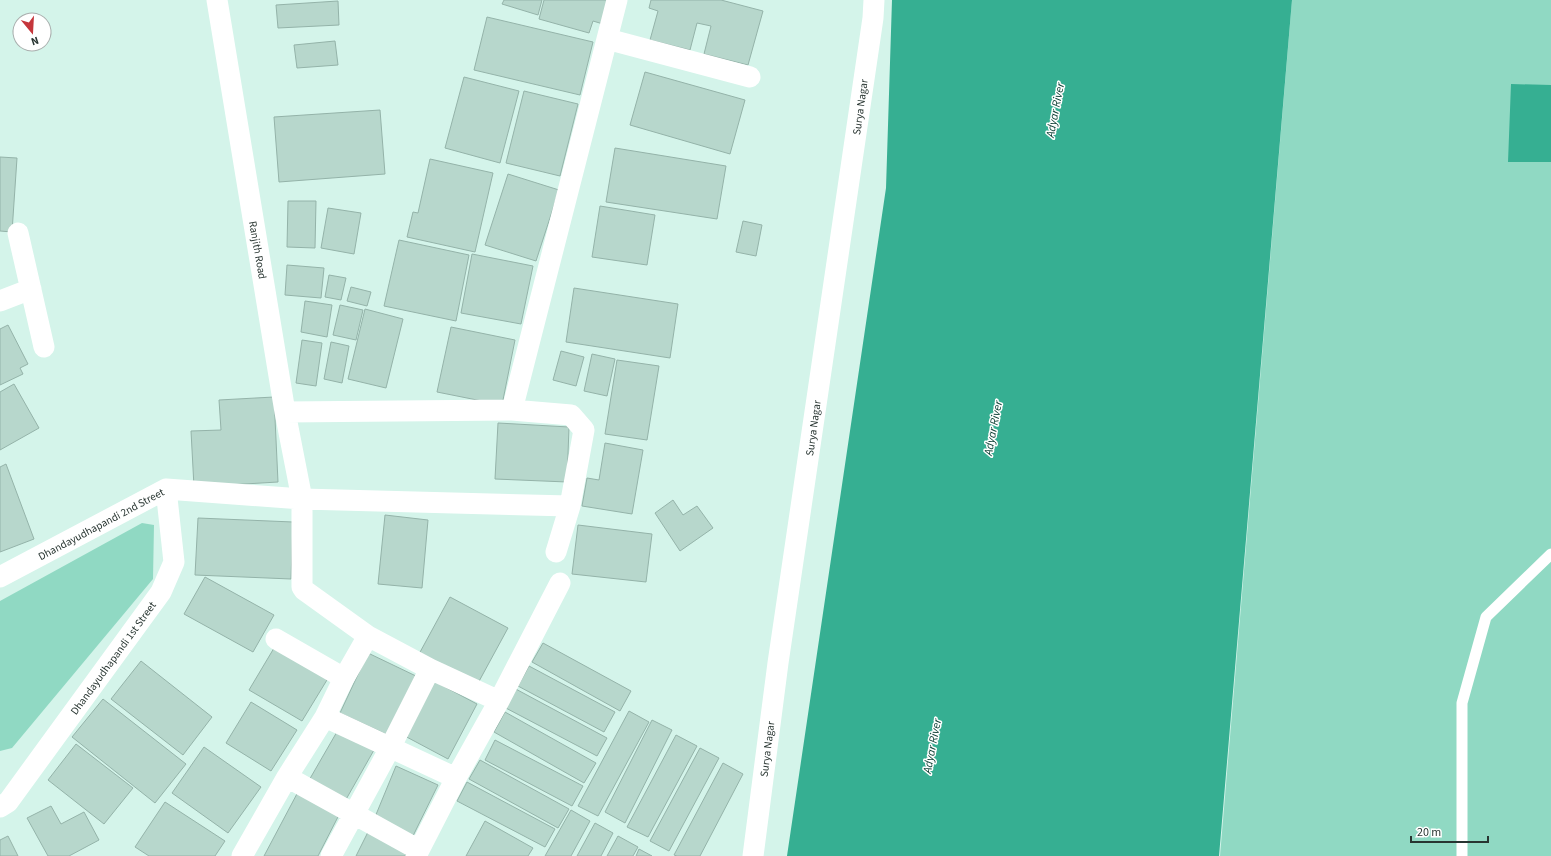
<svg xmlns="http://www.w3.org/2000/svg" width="1551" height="856" font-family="'Source Sans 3',sans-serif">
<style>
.green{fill:#90d9c3}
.water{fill:#36af92}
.building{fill:#b7d7cc;stroke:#94b3a9}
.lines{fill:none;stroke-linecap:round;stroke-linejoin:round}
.lane{stroke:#fff;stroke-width:11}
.street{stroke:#fff;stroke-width:21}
.labels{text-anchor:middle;stroke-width:3;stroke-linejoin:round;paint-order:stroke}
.street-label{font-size:11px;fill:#283531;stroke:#fff}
.water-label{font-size:12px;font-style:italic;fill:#0e4135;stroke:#fff}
</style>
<rect width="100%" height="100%" fill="#d4f4ea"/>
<!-- green -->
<path class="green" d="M1292,0H1551V856H1220Z
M142,523L154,525L153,579L12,748L0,751V601Z"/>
<!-- water -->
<path class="water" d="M892,0H1292L1219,856H787L886,188Z
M1511,84L1551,85V162H1508Z"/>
<!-- building -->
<path class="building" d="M504,0H542L538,15L502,4Z
M544,0H615L603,24L593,21L589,33L539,19Z
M651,0H721L763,11L748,65L704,54L711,26L697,23L690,50L650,40L658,11L649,8Z
M338,1L339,25L278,28L276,5Z
M487,17L593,42L580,95L474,70Z
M335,41L338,65L297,68L294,45Z
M645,72L745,100L730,154L630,125Z
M464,77L519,91L500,163L445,148Z
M524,91L578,104L560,176L506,163Z
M380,110L385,174L279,182L274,117Z
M615,148L726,166L717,219L606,202Z
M0,157L17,158L12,232L0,231Z
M430,159L493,173L475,252L407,237L413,212L418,213Z
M508,174L559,190L536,261L485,245Z
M288,201H316L315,248L287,247Z
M600,206L655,215L647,265L592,257Z
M328,208L361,213L354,254L321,248Z
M743,221L762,225L756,256L736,252Z
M399,240L469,255L456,321L384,306Z
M472,254L533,266L521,324L461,313Z
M287,265L324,268L321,298L285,295Z
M329,275L346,278L341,300L325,297Z
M351,287L371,292L367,306L347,301Z
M574,288L678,304L670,358L566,342Z
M305,301L332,305L327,337L301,332Z
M340,305L363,310L356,340L333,335Z
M365,309L403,319L386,388L348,379Z
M8,325L28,364L20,368L23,374L0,385V329Z
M451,327L515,340L502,405L437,392Z
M302,340L322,343L316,386L296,383Z
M331,342L349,346L342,383L324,379Z
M561,351L584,357L576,386L553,380Z
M592,354L615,359L607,396L584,391Z
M617,360L659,366L647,440L605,434Z
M14,384L39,428L0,450V392Z
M274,397L278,482L194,487L191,431L221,430L219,400Z
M498,423L569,427L567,482L495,479Z
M605,443L643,450L632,514L582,506L587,478L599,480Z
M6,464L34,539L0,552V467Z
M673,500L683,515L697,506L713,528L680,551L655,513Z
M385,515L428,520L422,588L378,584Z
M198,518L293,522L291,579L195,575Z
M578,525L652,534L646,582L572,574Z
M205,577L274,615L253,652L184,614Z
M450,597L508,628L477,685L419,654Z
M277,643L330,675L302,721L249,690Z
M543,643L631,691L620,711L532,662Z
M368,653L418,677L390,736L340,713Z
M141,661L212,717L183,755L111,699Z
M529,666L615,712L604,732L518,686Z
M430,679L477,704L448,759L401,734Z
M512,687L607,738L597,756L502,706Z
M103,699L186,764L155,803L72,737Z
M251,702L297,730L271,771L226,743Z
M629,711L649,722L598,816L578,806Z
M505,712L596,763L584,783L494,732Z
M652,720L672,730L625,823L605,812Z
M338,730L374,750L344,803L308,782Z
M676,735L697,746L648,837L627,827Z
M495,740L583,786L572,806L485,760Z
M76,744L133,788L104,824L48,780Z
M204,747L261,787L228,833L172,793Z
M700,748L719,758L669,851L650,841Z
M480,760L569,809L558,828L469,779Z
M723,763L743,774L700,856H677L674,855Z
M396,766L438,785L411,840L375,817Z
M467,782L555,829L545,847L457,801Z
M299,790L341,811L318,856H264Z
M165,802L225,841L215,856H149L135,847Z
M51,806L61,824L84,812L99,840L69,856H48L27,818Z
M571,810L590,821L571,856H545Z
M485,821L533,848L528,856H466Z
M595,823L613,833L601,856H577Z
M368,832L409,849L405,856H356Z
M8,836L18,856H0V840Z
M618,836L638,847L633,856H607Z
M639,849L652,856H636Z"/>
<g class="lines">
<!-- lane -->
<path class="lane" d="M1462,856V703L1486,617L1551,554"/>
<!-- street -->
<path class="street" d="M217,0L285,412L302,499V587L304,590L368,636L430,669L499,701
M607,39L750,77
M18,233L44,347
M0,301L31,289
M512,410L617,0
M556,552L570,506
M0,577L166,489L302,499L570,506L584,430L571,415L512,410L285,412
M276,639L344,678
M325,717L456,778
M287,777L419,850
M0,807L8,802L161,592L174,562L166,489
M242,856L287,777L325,717L344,678L368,636
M331,856L390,748L430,669
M416,856L456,778L499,701L560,583
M753,856L778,663L873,18L874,0"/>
</g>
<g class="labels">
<!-- street labels -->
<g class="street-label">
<text transform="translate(860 107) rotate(-82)" y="4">Surya Nagar</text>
<text transform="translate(258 250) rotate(80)" y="4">Ranjith Road</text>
<text transform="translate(813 428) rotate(-82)" y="4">Surya Nagar</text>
<text transform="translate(101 524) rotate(-28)" y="4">Dhandayudhapandi 2nd Street</text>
<text transform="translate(113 658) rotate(-54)" y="4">Dhandayudhapandi 1st Street</text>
<text transform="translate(767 749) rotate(-83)" y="4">Surya Nagar</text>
</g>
<!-- water labels -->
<g class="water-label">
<text transform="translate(1055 110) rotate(-79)" y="4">Adyar River</text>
<text transform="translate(993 428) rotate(-79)" y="4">Adyar River</text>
<text transform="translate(932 746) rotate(-79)" y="4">Adyar River</text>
</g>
</g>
<!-- north arrow -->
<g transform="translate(32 32) rotate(162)"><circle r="19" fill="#ffffff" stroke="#a9aead"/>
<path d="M0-3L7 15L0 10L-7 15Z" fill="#c5363b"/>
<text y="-6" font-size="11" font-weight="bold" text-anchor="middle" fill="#283531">N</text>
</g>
<!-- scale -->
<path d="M1411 836v6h77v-6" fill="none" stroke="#283531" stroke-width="2"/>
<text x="1417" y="836" font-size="12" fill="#283531" stroke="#ffffff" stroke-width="3" paint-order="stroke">20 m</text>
</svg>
